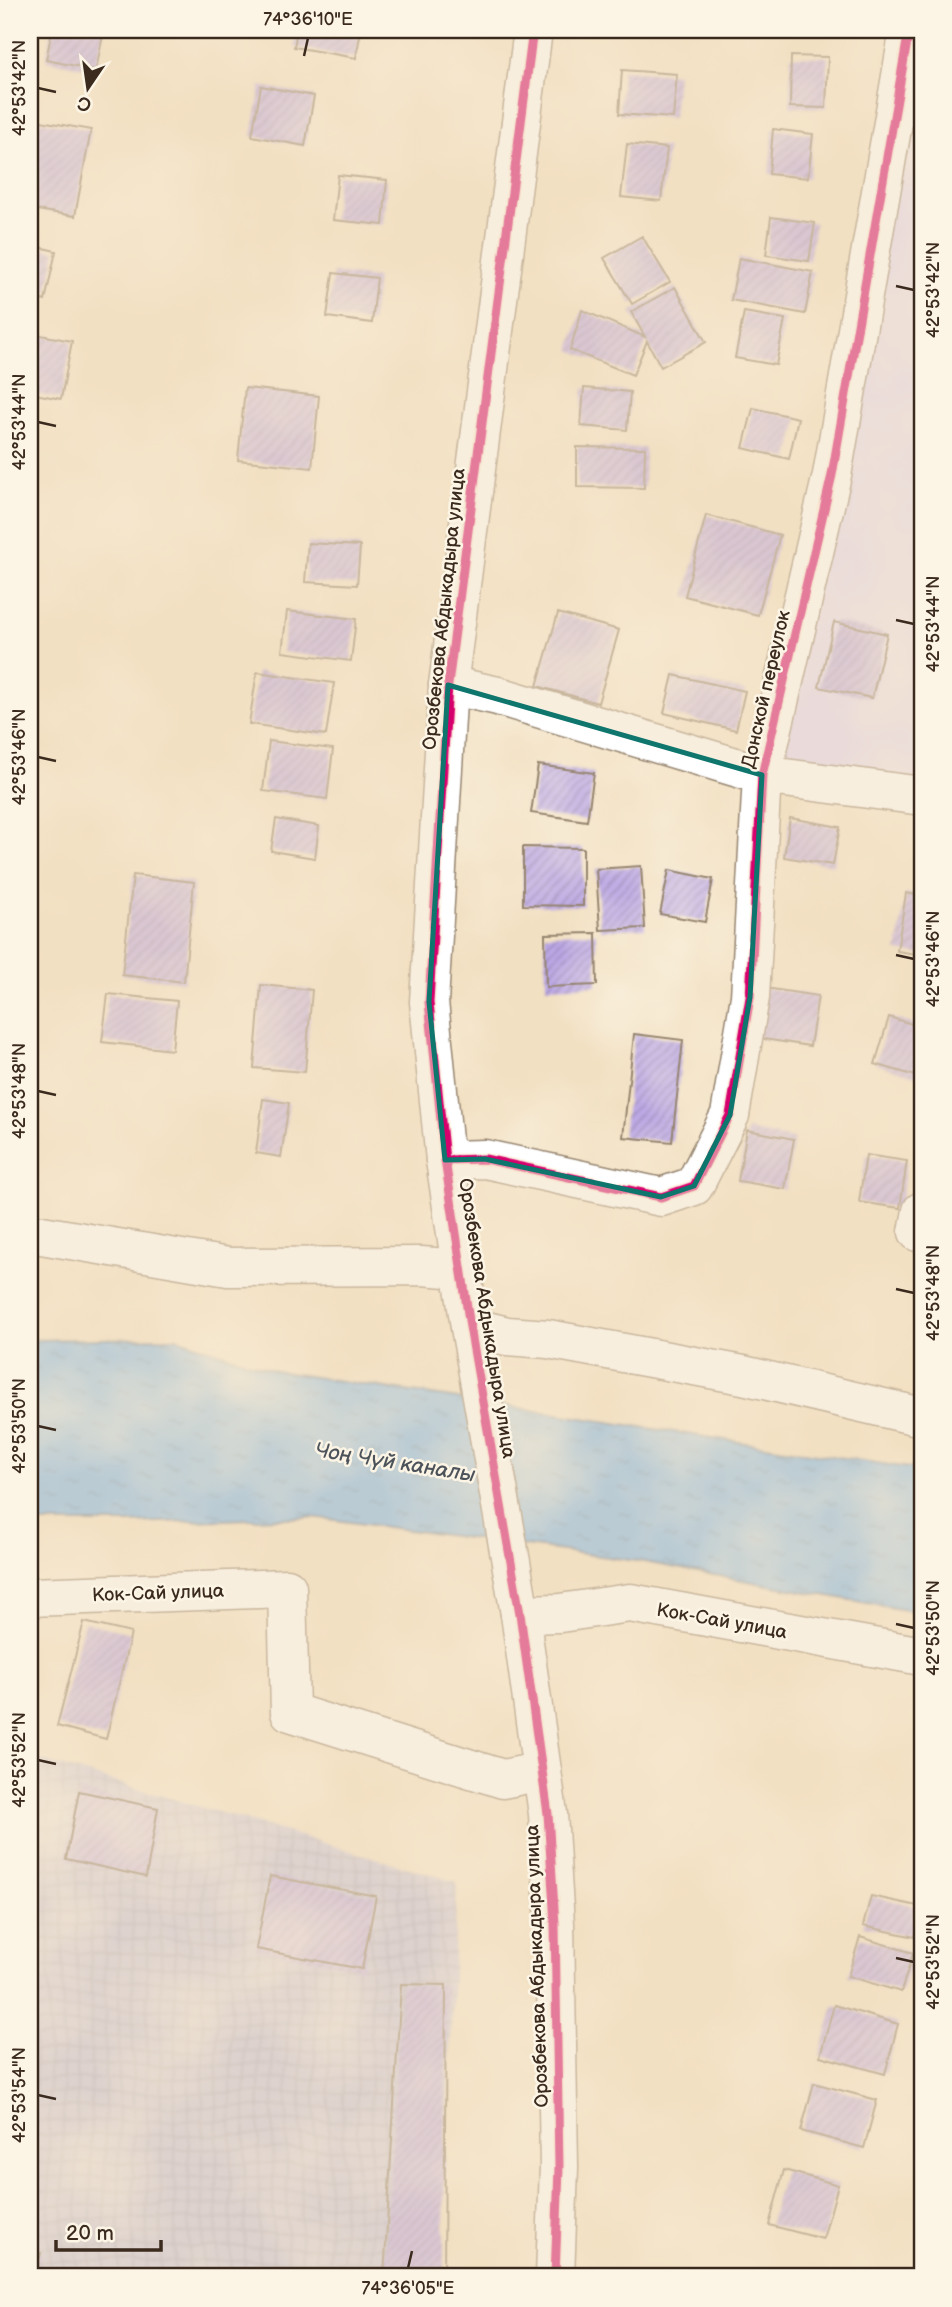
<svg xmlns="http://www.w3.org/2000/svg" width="952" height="2307" font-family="'Balsamiq Sans',sans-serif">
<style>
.built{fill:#dfd4f5}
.industrial{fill:url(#industrial-grid)}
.water{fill:url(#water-ripples);stroke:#596e83;stroke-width:2}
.building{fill:url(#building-hatch)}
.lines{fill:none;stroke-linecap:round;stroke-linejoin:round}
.street-casing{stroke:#968570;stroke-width:41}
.secondary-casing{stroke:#968570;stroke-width:41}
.street{stroke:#fff;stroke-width:38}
.secondary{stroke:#fff;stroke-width:38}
.cycleway-casing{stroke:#fcf5e5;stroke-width:13}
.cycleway{stroke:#d6006c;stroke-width:9}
.marked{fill:none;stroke:#0f766e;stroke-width:5;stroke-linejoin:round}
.ticks{fill:none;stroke:#3b2a1e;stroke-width:2.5}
.labels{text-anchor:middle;stroke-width:5;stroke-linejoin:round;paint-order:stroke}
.street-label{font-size:19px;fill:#3b2a1e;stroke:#fcf5e5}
.water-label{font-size:21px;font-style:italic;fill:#4d535b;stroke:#fcf5e5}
.neatline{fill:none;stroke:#3b2a1e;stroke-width:2.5}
.ticks-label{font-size:18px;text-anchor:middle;fill:#3b2a1e}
</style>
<defs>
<pattern id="industrial-grid" width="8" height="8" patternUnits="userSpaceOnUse" patternTransform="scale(1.75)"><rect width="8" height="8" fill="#c3c0db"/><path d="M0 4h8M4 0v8" fill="none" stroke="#a8a5bc"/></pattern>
<pattern id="water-ripples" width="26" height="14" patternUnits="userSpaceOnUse" patternTransform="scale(1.75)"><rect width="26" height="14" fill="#77b2e8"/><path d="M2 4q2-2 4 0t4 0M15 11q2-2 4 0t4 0" fill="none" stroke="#6391bb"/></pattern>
<pattern id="building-hatch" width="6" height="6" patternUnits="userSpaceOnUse" patternTransform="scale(1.75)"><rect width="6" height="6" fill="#bba7e5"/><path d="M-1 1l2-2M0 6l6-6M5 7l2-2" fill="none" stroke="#9988b9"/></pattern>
</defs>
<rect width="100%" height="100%" fill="#fcf5e5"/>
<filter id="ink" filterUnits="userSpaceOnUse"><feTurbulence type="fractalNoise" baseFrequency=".0143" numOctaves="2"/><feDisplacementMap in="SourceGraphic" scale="14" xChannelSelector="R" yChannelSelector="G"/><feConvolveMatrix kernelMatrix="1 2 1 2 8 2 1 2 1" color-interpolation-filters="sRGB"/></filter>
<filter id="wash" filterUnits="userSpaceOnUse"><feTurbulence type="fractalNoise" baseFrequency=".00686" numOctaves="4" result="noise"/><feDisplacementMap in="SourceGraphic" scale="28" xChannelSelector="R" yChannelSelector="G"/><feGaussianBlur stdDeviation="1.57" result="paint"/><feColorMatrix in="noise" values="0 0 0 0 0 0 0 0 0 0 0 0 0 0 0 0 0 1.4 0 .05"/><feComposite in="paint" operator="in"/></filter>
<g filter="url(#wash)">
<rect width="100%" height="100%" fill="#f2e0c2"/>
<!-- built -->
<path class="built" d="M922,36V783L772,762Z"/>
<!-- industrial -->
<path class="industrial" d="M30,1757L457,1882L440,2277H30Z"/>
<!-- water -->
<path class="water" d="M176,1338L275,1371L922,1470V1613L644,1562L313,1517L128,1523H30V1340Z"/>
<g id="blocks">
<!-- building -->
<path class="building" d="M52,30H104L96,70L46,60Z
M297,30H361L356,58L294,47Z
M791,56L828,57L826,108L790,107Z
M622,70L677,74L673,118L619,114Z
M261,86L314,96L305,146L252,136Z
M30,119L91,130L75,216L30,209Z
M773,129L813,134L808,178L769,174Z
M627,144L667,148L661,201L621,197Z
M338,175L387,180L383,225L333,220Z
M771,217L815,223L809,261L766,255Z
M642,236L670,282L632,304L604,258Z
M30,245L56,251L45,301L30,297Z
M739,258L813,272L805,314L731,300Z
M333,273L377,278L372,323L327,317Z
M675,287L706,342L661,367L647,341L633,375L570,350L582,310L645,337L631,312Z
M744,312L785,319L776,365L735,358Z
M30,333L72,341L61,399L30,393Z
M245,388L319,396L312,468L238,460Z
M584,388L630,392L627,430L581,426Z
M753,408L798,418L789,459L743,448Z
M577,447L645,448L644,488L577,487Z
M706,515L780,535L758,615L685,596Z
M308,543L360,546L357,585L305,582Z
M287,611L356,619L351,661L282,652Z
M558,613L619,630L598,703L537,686Z
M834,622L887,634L872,698L819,687Z
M257,672L334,683L326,735L249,724Z
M673,675L745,691L736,730L664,713Z
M269,741L333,749L327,799L263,791Z
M538,765L594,773L587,821L531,813Z
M790,818L840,827L833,865L784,857Z
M276,819L319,826L315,858L271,851Z
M523,847L583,848V906L523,905Z
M641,866L645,928L600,930L596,869Z
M669,870L713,879L705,922L660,914Z
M133,875L194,882L184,982L122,975Z
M906,893L922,896V955L897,951Z
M596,933L597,985L546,987L545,934Z
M261,985L312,990L305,1072L254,1068Z
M765,988L818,996L810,1046L757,1038Z
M108,994L177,1001L172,1050L102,1042Z
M889,1017L922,1027V1078L875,1064Z
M634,1034L683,1040L672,1142L623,1137Z
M263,1099L289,1103L281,1157L256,1153Z
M747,1130L794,1139L785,1189L738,1181Z
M866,1155L907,1161L900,1208L859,1202Z
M84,1622L131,1633L106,1739L57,1726Z
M79,1791L158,1808L146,1877L66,1859Z
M270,1876L376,1896L362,1969L256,1949Z
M871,1896L922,1907L915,1937L863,1926Z
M860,1937L913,1953L901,1992L848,1976Z
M401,1984L446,1985L444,2277H384Z
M834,2005L898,2024L885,2074L820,2056Z
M814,2083L877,2100L864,2148L801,2131Z
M784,2170L838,2185L823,2239L769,2225Z
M30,2251L41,2253L35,2277H30Z"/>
</g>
</g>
<g filter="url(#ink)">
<use href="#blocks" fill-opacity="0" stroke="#968570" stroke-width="2"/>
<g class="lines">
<!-- street casing -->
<g class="street-casing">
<path id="street" d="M448,685L498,696L762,775L922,796
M445,1160L485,1159L661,1197L694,1186L730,1115L750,997L762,775L832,475L909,30
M918,1232L922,1211
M30,1233L228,1267L421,1266L461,1269
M470,1327L507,1336L548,1339L743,1375L922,1417
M30,1597L287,1588L290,1712L503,1779L542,1771
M520,1614L560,1613L630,1603L922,1656"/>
</g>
<!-- secondary casing -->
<g class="secondary-casing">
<path id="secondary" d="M533,30L448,685L429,1002L445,1160L470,1327L520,1614L548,1814L555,1924L559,2167L555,2277"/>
</g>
<!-- street -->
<use href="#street" class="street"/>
<!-- secondary -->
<use href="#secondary" class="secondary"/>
<!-- cycleway casing -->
<g class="cycleway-casing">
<path id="cycleway" d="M533,30L448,685L429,1002L445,1160L470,1327L520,1614L548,1814L555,1924L559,2167L555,2277
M445,1160L485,1159L661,1197L694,1186L730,1115L750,997L762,775L832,475L909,30"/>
</g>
<!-- cycleway -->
<use href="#cycleway" class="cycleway"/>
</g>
</g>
<!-- marked area -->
<path d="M0 0H952V2307H0ZM448,685L762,775L750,997L730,1115L694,1186L661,1197L485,1159L445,1160L429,1002Z" fill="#f2e0c2" fill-opacity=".55" fill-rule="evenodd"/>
<path class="marked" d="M448,685L762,775L750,997L730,1115L694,1186L661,1197L485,1159L445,1160L429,1002Z"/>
<!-- ticks -->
<path class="ticks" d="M304,56L308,38M38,88L56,92M896,286L914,290M38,422L56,426M896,620L914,624M38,757L56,761M896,955L914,959M38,1091L56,1095M896,1289L914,1293M38,1426L56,1430M896,1624L914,1628M38,1760L56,1764M896,1958L914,1962M38,2095L56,2099M408,2268L412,2251"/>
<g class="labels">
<!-- street labels -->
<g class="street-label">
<text transform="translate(443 609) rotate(-84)" y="7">Орозбекова Абдыкадыра улица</text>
<text transform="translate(765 689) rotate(-77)" y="7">Донской переулок</text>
<text transform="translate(488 1318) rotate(81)" y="7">Орозбекова Абдыкадыра улица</text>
<text transform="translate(158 1592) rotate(-2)" y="7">Кок-Сай улица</text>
<text transform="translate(722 1620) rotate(10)" y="7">Кок-Сай улица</text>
<text transform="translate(536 1966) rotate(-92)" y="7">Орозбекова Абдыкадыра улица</text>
</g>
<!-- water labels -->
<g class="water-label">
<text transform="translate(395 1462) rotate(9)" y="7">Чоң Чүй каналы</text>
</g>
</g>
<!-- margin -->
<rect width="952" height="2307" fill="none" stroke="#fcf5e5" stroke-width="77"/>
<!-- north arrow -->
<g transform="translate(88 88) rotate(193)" stroke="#fcf5e5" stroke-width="5" paint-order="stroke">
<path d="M0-5L12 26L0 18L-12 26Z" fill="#3b2a1e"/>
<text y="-10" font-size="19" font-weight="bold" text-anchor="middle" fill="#3b2a1e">С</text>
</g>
<!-- scale -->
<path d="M56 2240v10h105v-10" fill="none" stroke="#3b2a1e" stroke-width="3.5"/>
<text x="66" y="2240" font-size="21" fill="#3b2a1e" stroke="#fcf5e5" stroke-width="5" paint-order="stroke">20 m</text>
<rect x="38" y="38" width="876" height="2230" class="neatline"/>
<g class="ticks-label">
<text x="308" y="25">74°36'10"E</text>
<text transform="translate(19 88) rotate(-90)" y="6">42°53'42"N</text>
<text transform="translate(933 290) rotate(-90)" y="6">42°53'42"N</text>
<text transform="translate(19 422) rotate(-90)" y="6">42°53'44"N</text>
<text transform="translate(933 624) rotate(-90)" y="6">42°53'44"N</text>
<text transform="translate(19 757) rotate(-90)" y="6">42°53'46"N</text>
<text transform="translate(933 959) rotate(-90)" y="6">42°53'46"N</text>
<text transform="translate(19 1091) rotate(-90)" y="6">42°53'48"N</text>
<text transform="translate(933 1293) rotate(-90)" y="6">42°53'48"N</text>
<text transform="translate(19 1426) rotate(-90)" y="6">42°53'50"N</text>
<text transform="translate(933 1628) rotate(-90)" y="6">42°53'50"N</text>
<text transform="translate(19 1760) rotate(-90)" y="6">42°53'52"N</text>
<text transform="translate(933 1962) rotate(-90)" y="6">42°53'52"N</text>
<text transform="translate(19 2095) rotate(-90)" y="6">42°53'54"N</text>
<text x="408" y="2294">74°36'05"E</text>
</g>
</svg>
